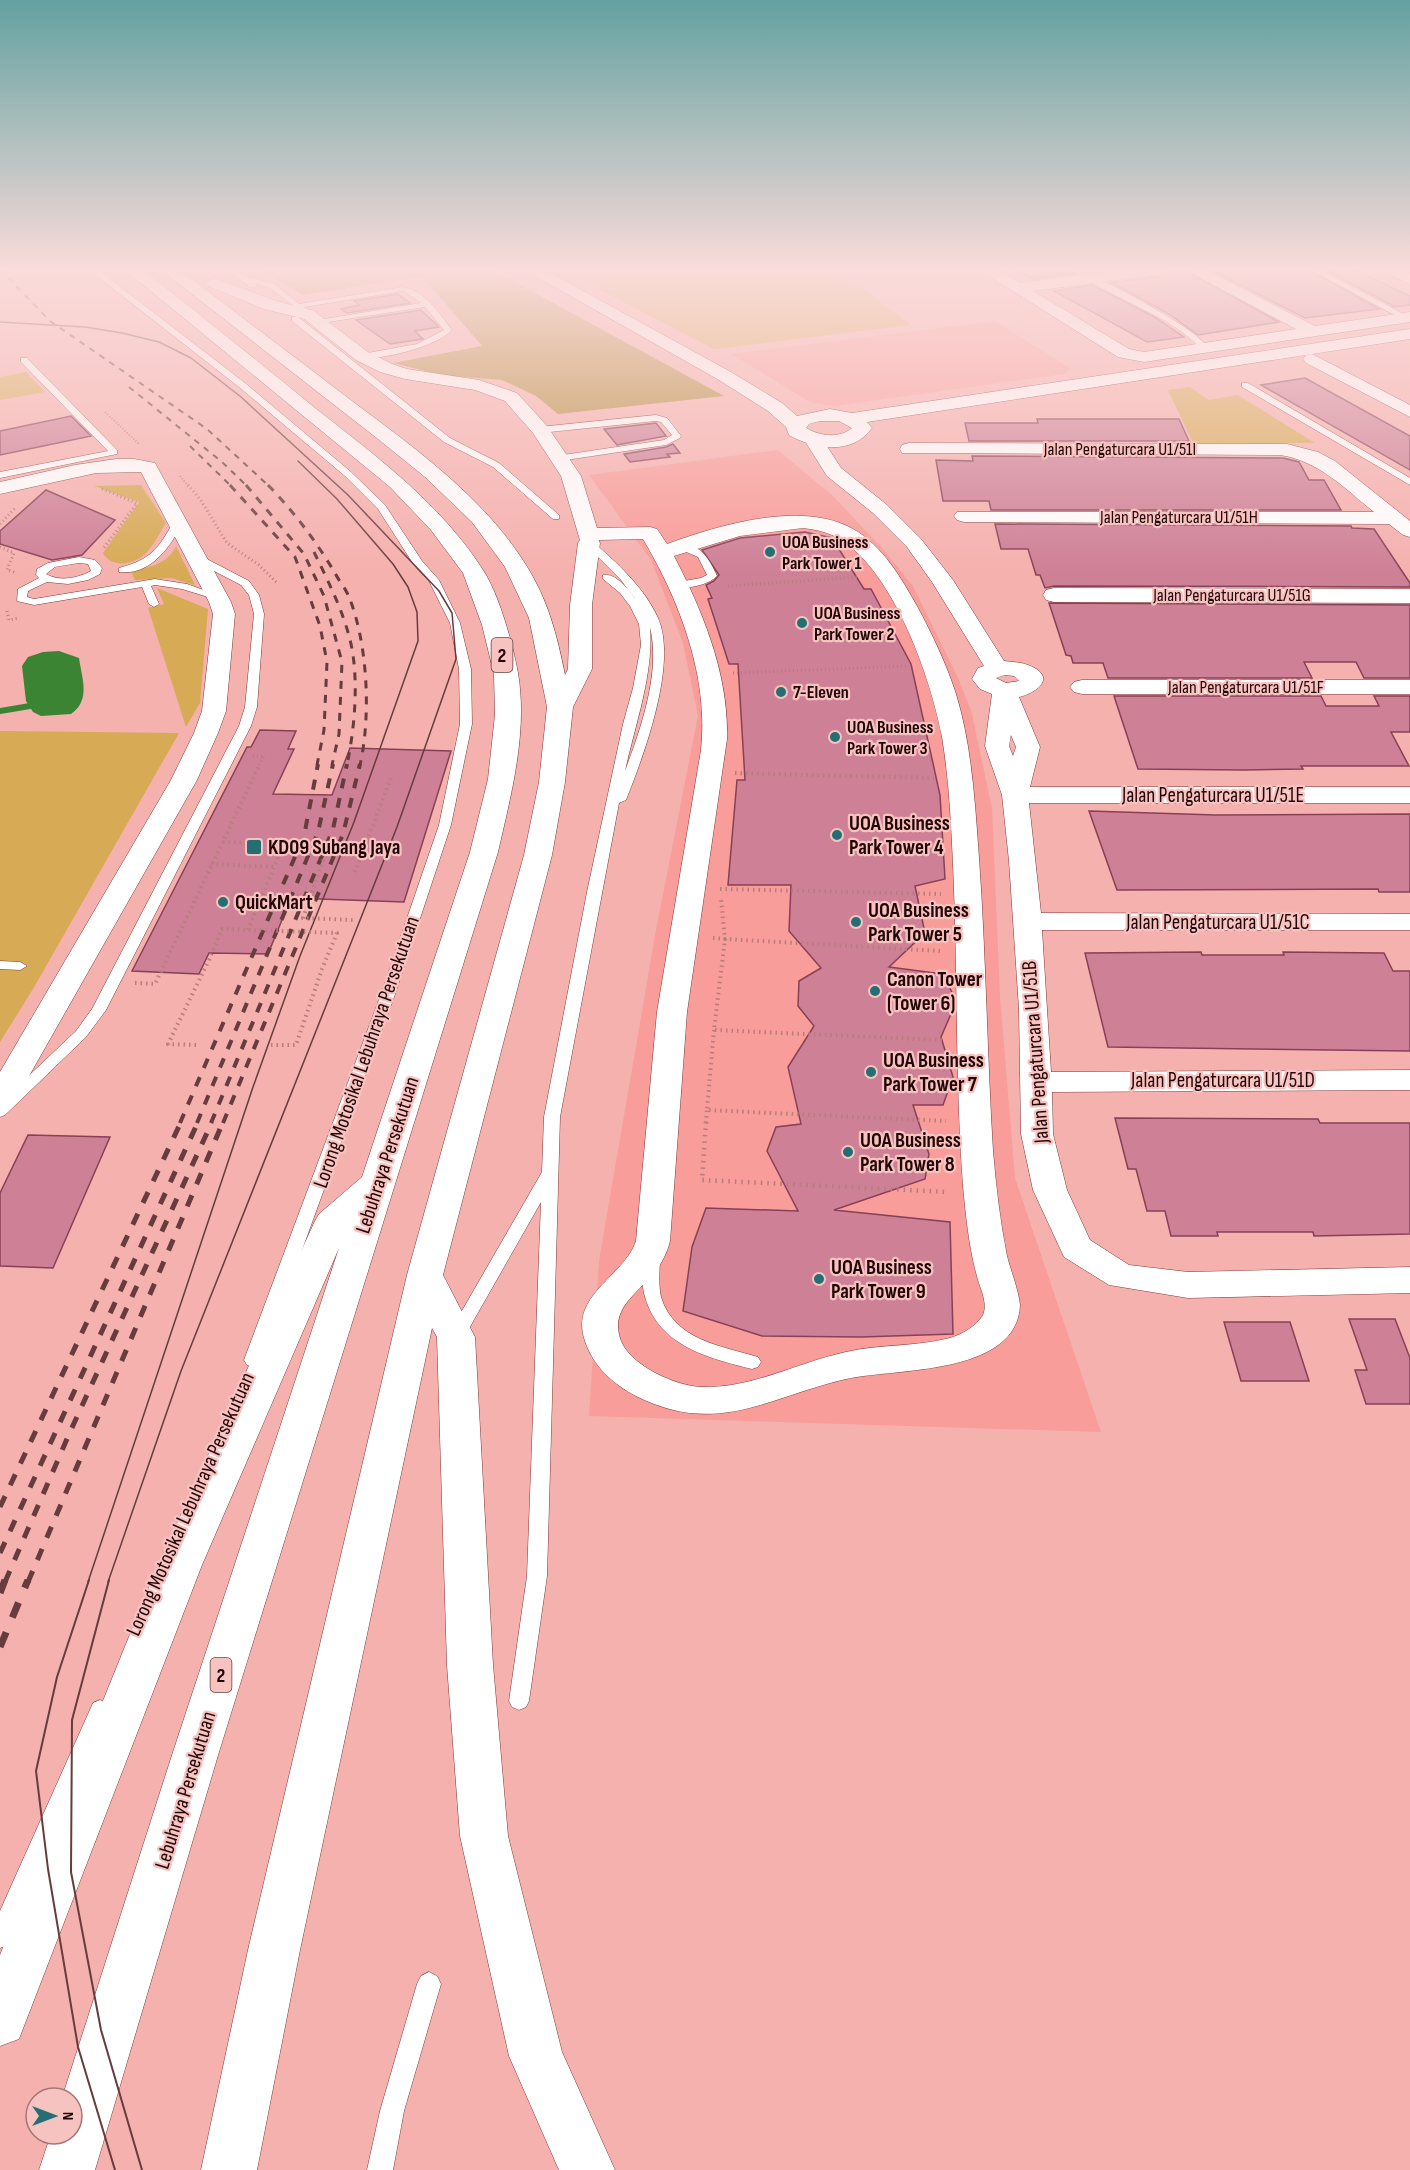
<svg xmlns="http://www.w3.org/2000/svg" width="1410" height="2170" font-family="'Sofia Sans Condensed',sans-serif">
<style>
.built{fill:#f89d9a}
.green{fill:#d7aa55}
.forest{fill:#b28a39}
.water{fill:#3b8434}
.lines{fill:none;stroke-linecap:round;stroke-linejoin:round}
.stream{stroke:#3b8434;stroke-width:6}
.building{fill:#ce8096;stroke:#884057;stroke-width:1.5}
.lane-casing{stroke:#803838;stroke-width:1}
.street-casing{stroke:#803838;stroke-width:1}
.secondary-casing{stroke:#803838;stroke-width:1}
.highway-casing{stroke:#803838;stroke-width:1}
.path-far3{stroke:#b57d7b;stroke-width:2;stroke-dasharray:1 2;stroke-linecap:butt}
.path-far2{stroke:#b57d7b;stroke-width:3;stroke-dasharray:1 3;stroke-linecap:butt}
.path-far1{stroke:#b57d7b;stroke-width:4;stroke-dasharray:1.5 4;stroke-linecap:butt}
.path{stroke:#b57d7b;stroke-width:4.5;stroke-dasharray:1.5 5;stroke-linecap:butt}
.lane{fill:#fff;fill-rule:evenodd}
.street{fill:#fff;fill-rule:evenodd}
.secondary{fill:#fff;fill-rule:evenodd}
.highway{fill:#fff;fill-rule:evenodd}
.tram-far1{stroke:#663c3c;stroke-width:1.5}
.tram{stroke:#663c3c;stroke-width:2}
.rail-far4{stroke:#663c3c;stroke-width:2;stroke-dasharray:6 6;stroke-linecap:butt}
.rail-far3{stroke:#663c3c;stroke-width:3;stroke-dasharray:8 8;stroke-linecap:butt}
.rail-far2{stroke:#663c3c;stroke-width:4;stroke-dasharray:10 10;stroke-linecap:butt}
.rail-far1{stroke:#663c3c;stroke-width:5;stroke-dasharray:12 12;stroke-linecap:butt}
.rail{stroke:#663c3c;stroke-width:7;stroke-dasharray:16 16;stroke-linecap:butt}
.path-bridge{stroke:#b57d7b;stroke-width:4;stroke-dasharray:1.5 4;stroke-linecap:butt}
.poi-dot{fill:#246f74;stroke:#f7c3c0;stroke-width:2}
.labels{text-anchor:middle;stroke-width:4.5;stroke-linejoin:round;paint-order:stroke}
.far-street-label{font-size:18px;fill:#230607;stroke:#f7c3c0}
.far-poi-label{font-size:18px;font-weight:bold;fill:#230607;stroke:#f7c3c0;text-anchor:start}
.shield{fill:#f7c3c0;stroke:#633f3e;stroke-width:1.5}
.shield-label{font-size:20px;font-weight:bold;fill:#230607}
.street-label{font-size:21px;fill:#230607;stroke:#f7c3c0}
.poi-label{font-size:21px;font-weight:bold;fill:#230607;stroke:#f7c3c0;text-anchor:start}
</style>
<rect width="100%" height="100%" fill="#f5b1ae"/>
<!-- built -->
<path class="built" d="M995,321L1070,368L1064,374L834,406L810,402L731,354Z
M778,450L832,495L881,547L913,586L958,678L971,710L992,808L1000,997L1015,1178L1101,1432L589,1416L599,1261L656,930L698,716L683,643L651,560L589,475Z"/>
<!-- green -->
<path class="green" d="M559,269H836L911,325L714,349Z
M26,372L45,392L0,400V377Z
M1190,387L1209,400L1238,395L1315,443H1193L1168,390Z
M141,485L166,523C160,532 155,543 148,551C137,564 112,570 103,553L139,502L94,486Z
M176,546L195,585L171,578L135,580L131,571C148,568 168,564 176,546Z
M157,588L208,609L200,703L186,727L148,608L164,604Z
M0,731L179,733L33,989L0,1042Z"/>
<!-- forest -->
<path class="forest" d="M259,269H491L724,396L558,414L536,396L502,380L441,375L393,363L482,346L422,276L303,295Z"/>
<!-- water -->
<path class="water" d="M59,651L79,658C82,679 91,700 71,714L41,716L33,712L26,701L22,666L28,657L43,652Z"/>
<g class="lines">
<!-- stream -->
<path class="stream" d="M0,711L30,706"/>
</g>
<!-- building -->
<path class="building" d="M1015,269H1070L1074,273L1033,279Z
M1170,269H1182L1279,322L1198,335L1169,314L1112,283L1160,276Z
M1209,269H1307L1379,309L1305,318Z
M1324,269H1353L1410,296V305L1395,307Z
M1092,285L1156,318L1184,337L1147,342L1054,291Z
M398,294L410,303L347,313L341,309L359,305L354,301Z
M421,310L439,327L415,331L423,339L390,344L356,320Z
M1305,378L1410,436V470L1261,385Z
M71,416L91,436L0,455V431Z
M1037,419H1179L1189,441H969L965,423H1038Z
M656,423L666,436L617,445L604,429Z
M673,444L680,453L667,454L670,457L630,462L624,454L666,447Z
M972,456L1283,458L1299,462L1309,480H1324L1341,510H991L989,501H943L936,460L973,461Z
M46,490L115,520L82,555L52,560L0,544V531Z
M995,524L1351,526L1352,528L1374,529L1410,583V587L1054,586L1045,588L1040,575H1036L1028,549H1001Z
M805,532L832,538L864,589H871L911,664L940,795L945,879L915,886L925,933L889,967L942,974L954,996V1007L941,1037L953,1077L943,1105H913L929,1154L925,1179L834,1210L950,1222L953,1334L861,1337L762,1336L683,1311L692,1247L706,1208L798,1211L767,1151L776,1127L801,1124L788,1067L814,1026L798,1006L799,981L821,968L789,931L791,885H728L737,780H745L738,664H729L708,599L712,598L706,585L714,581L719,575L702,550L740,538Z
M1049,603L1410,605V678H1364L1356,662H1304L1312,678H1108L1103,663H1073L1071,656L1066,655Z
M1114,696H1321L1326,706H1379L1374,696H1410V732H1391L1409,766H1301L1303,769L1244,770L1138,769Z
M260,730L296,731L288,749H294L273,794L332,795L350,748L451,751L404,902L291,898L268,954L209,953L199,974L132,971L247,747H251Z
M1089,811L1216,815L1410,814V892H1379L1378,889L1117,890Z
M1201,952L1202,955H1284L1283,952L1384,953L1393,971H1410V1051L1108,1047L1085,953Z
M1115,1118L1318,1119L1320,1123H1410V1234L1314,1236L1313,1232H1217L1218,1236H1171L1165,1211H1147L1136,1169H1128Z
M28,1135L110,1137L53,1268L0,1266V1193Z
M1349,1319H1395L1410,1358V1404H1366L1355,1370H1367Z
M1224,1322H1290L1309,1381H1241Z"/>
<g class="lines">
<!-- lane casing -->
<g class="lane-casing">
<path id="lane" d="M88,269H97L245,383L351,472L385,505L422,561L439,580L460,623L471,669L472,724L451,825L394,997L262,1360L259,1365L253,1367L247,1365L244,1360L380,997L439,825L460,724L459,669L450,623L429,581L414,565L378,509L345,476L239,387Z
M227,269H236L249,278L273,283L299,304L403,287C424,290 440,314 452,330C436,347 382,360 359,358L358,356L362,354L417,344L444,330L425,307L315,324V320H318L421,303L403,291L304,307L309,312L305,314L268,287L256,284V287H250Z
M1072,269H1081C1113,287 1188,322 1209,348L1202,350C1171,314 1109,299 1072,269Z
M1309,269H1319L1409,317L1402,319Z
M292,317H298L450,438L499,463L559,515V519H553L493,467L444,442L292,321Z
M21,358H27L117,450V454L0,478V472L108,451L21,362Z
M1242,383H1248L1410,478V485L1242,387Z
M656,415L667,418L681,436L680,438L666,445L559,461L556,460V456L664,440L672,435L661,422L656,421L540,433L536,430L540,427Z
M174,521L182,523C171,547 150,576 119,572V568C152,559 158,549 174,521Z
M586,541H592C617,563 644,587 658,618C678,663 644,755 626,800L619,803L560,1117L547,1576L529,1701L526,1707L519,1710L512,1707L509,1701L527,1576L541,1202L463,1339L457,1341L451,1339L448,1335L542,1172L544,1117L587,892L623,724L633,688L641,645L639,624L630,606L620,593L603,579V575C618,573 631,593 639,604L621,580L586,545ZM650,627C661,672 641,728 625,771C635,725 654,673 650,627Z
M677,544C699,542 709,558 717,576C707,586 687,589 673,587V583L701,578L707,575L698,557L677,548Z
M193,556H201L249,581L259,595L264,614L257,707L251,726L106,1010L86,1037L5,1115L0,1117V1103L76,1031L92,1009L239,726L245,707L254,614L249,595L241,585L193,560Z
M79,557L95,560L102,568L100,574L88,580L68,584L47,582L28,591L27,597L34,599L155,579L187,584L223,597L218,600L182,589L155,585L151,586L159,604L154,607L149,604L142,587L34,605L17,601L18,589L39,578L36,575L37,569L48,563ZM79,563L88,564L91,571C78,578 60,582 46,574L55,567Z
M0,961L20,962L27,966L20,970L0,969Z
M652,1249L658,1251L660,1255C660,1268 658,1283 661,1297C674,1340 721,1346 758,1357L761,1362L758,1367L752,1369C708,1358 659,1346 645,1297C641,1284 643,1269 644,1255L646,1251Z
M100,1700L107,1703L110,1709L8,1945L0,1948V1911L93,1703Z
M429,1972L437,1976L441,1984L404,2111L393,2170H367L380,2111L417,1984L421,1976Z"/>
</g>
<!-- street casing -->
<g class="street-casing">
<path id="street" d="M978,269H997L1020,283L1125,269H1168L1160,274L1033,291L1129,349L1144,352L1296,329L1184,269H1204L1315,326L1410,312V322L1144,362L1118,357Z
M1381,269H1401L1410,273V284L1384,272Z
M309,310L315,312L368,352L392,364L407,369L479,380L517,393L547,426L581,476L597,528L650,527L657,529L667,544C719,525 802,500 853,529C883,546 901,578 917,606C932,634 946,663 956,694C972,747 975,803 979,858C986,956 987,1054 993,1151C996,1186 1000,1221 1007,1256C1011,1272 1018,1288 1020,1305C1017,1376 894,1368 846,1379C768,1397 717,1437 636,1396C613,1384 593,1366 585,1341C569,1295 624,1277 636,1241L657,1012L701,750C709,678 680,601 643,539L599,540L596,547L589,549L582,547L561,476L533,433L505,401L475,390L405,379L380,372L356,360L303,318L301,315ZM803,528C817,530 829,532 841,540C894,573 931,678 942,737C949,779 951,822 953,864C958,971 955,1079 963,1186C966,1217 969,1249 978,1280C981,1290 988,1304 983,1315C977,1326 961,1335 950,1338C916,1347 880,1344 846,1352C799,1362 751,1389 701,1387C676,1386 631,1366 621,1341C609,1309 636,1295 654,1273C662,1263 667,1253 670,1241L687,1012L727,739C729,675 703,612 674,556L740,536Z
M1312,354L1410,405V417L1306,363L1303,359L1306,355Z
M812,432L819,434L841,468L887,505L921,539L953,580L1004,661C1012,662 1021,662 1028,665C1057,676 1039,692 1019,697L1040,747L1030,787H1410V803H1029L1041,913L1410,914V930H1042L1051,1072L1410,1070V1090L1052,1092L1053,1134L1067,1190L1090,1240L1129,1265L1188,1272L1410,1267V1293L1188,1298L1109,1285L1064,1257L1033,1190L1021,1134L1019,1009L1009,861L1002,795L985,746L992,694L980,689L972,679L978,668L984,666L932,582L907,547L873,513L827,476L803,438L805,434ZM1005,675L1014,676L1019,681L1006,683L996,678ZM1011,735L1016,747L1013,756L1009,746Z
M909,443L1287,444L1318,452L1335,461L1410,521V537L1403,535L1389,524L964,522L957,520L954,516L957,512H1374C1344,488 1319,461 1280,455L902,453L900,449L902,445Z
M116,459H134L155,463L231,602L235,614L226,711L218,733L197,780L16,1099L11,1106L0,1109V1072L171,780L194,733L202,711L213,614L209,602L141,472L96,473L0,494V482L75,465Z
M1054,588L1410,589V603L1054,602L1046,600L1043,595L1046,590Z
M1082,680H1410V694H1082L1074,692L1070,687L1074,682Z"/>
</g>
<!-- secondary casing -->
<g class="secondary-casing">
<path id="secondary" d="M523,269H543L731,372L782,403L797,416L830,409L852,413L1410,329V339L867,422L872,428C853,455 815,450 789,435L786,427L768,411L719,380ZM820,421H839L852,428C839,439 820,436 806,428L809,424Z"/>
</g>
<!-- highway casing -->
<g class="highway-casing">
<path id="highway" d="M124,269H142C200,315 258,361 315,408C377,457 440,503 483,570C499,594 513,645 518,673C528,732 511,795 498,852L219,1752L95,2170H39L51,2134H72V2098H62L173,1752L339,1248L202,1565L19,2039L0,2046V1955L158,1565L314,1223L319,1214L362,1177L470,852L488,779L495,715L494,674L482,625L463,573L431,530L390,487Z
M160,269H178C235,312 292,355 348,398C412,446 483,496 526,565C548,600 557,635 565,675L568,669L570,605L578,543L581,538L589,536L597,538L600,543L592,605V669L573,707L565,782L552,855L443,1275L475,1337L493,1665L508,1836L562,2052L615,2170H559L509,2056L460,1836L447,1665L437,1337L432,1328L300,1950L257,2170H201L248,1950L407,1275L524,855L539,782L547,707L529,618L505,567L472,522L425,477L378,439Z
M214,278L276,301L315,311L317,315L315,319L309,320L264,309L208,286L206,283Z"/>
</g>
<!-- path-far3 -->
<path class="path-far3" d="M105,412L139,444
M180,476L189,487"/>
<!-- path-far2 -->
<path class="path-far2" d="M188,485L200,499L227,543L259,565L277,583
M102,489L137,503L103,549
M0,524L16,507
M0,547L14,553L7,570L17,573
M728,586L858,577
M7,611L9,620L19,618
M733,673L909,666
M253,756H264L259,765"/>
<!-- path-far1 -->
<path class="path-far1" d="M735,773L934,778
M211,864L274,867
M355,872L392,775
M720,889L941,894
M248,930L284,843
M713,938L725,939L721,899
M940,951L725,939L714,1030L943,1040
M135,983L155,984L260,764
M714,1030L707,1110L946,1121
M196,1045L168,1044L209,960
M271,1045H296L322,969
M706,1123L707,1110"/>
<!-- path -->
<path class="path" d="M706,1122L702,1180L949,1192"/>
<!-- lane -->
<use href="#lane" class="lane"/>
<!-- street -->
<use href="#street" class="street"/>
<!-- secondary -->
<use href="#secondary" class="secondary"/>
<!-- highway -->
<use href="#highway" class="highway"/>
<!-- tram-far1 -->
<path class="tram-far1" d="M0,322L85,327L122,333L159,342L191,358L241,397L348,495L439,591L452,613L456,659L397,827L181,1371L108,1582
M88,1582L253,1087L300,956L354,822L418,641L417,612L408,587L393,564L337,499L298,461"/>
<!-- tram -->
<path class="tram" d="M89,1580L57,1677L36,1771L48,1869L78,2047L115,2170
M109,1580L72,1720L71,1872L101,2030L142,2170"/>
<!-- rail-far4 -->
<path class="rail-far4" d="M0,269L50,321L207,429L270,487
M129,387L222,462L248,487
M190,446L232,487"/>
<!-- rail-far3 -->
<path class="rail-far3" d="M230,485L295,557L320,626L327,662L324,730L317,765
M246,485L304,554L324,596L342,662L339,734L332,765
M268,485C294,512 316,541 335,573C339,581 346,589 349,597C368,644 371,717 360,765
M314,552C329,583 348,620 353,655C358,690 354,731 347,765"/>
<!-- rail-far2 -->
<path class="rail-far2" d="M180,1123L304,836L318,764
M197,1123L318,832L333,764
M211,1123L333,829L347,764
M223,1123L343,834L360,764"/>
<!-- rail-far1 -->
<path class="rail-far1" d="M0,1507L181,1122
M0,1553L198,1122
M5,1582L70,1432L212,1122
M28,1582L223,1122"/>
<!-- rail -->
<path class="rail" d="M0,1593L5,1580
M0,1647L28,1580"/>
<!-- path-bridge -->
<path class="path-bridge" d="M223,842L367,846
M329,844L303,918L353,920
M209,960L222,929L337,933L322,969"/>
</g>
<!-- sky -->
<linearGradient id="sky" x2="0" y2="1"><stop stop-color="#63a1a0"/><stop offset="0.47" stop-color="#fadcdb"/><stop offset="1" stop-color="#fadcdb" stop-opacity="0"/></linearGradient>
<rect width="1410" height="573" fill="url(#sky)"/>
<!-- markers -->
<g class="poi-dot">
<circle cx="770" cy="552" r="6"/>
<circle cx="802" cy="623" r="6"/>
<circle cx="781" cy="692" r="6"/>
<circle cx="835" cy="737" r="6"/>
<circle cx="837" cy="835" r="6"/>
<rect x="246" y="839" width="16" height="16" rx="3"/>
<circle cx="223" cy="902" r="6"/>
<circle cx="856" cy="922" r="6"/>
<circle cx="875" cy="991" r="6"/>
<circle cx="871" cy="1072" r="6"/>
<circle cx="848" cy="1152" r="6"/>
<circle cx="819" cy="1279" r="6"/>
</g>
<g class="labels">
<!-- far-street labels -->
<g class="far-street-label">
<text x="1120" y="455">Jalan Pengaturcara U1/51I</text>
<text x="1179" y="523">Jalan Pengaturcara U1/51H</text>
<text x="1232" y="601">Jalan Pengaturcara U1/51G</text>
<text x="1246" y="693">Jalan Pengaturcara U1/51F</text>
</g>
<!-- far-poi labels -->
<g class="far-poi-label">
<text x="782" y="548">UOA Business<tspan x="782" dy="21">Park Tower 1</tspan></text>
<text x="814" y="619">UOA Business<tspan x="814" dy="21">Park Tower 2</tspan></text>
<text x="793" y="698">7-Eleven</text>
<text x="847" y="733">UOA Business<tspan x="847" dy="21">Park Tower 3</tspan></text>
</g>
<!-- shield labels -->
<g class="shield">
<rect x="491.5" y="638" width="21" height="34" rx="4.5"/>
<rect x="210.5" y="1658" width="21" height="34" rx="4.5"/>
</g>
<g class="shield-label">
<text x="502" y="662">2</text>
<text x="221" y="1682">2</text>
</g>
<!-- street labels -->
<g class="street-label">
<text x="1213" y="802">Jalan Pengaturcara U1/51E</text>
<text x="1218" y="929">Jalan Pengaturcara U1/51C</text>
<text transform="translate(366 1052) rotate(-71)" y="7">Lorong Motosikal Lebuhraya Persekutuan</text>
<text transform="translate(1035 1052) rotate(-94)" y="7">Jalan Pengaturcara U1/51B</text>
<text x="1223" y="1087">Jalan Pengaturcara U1/51D</text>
<text transform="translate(387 1155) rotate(-72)" y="7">Lebuhraya Persekutuan</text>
<text transform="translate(190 1504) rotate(-66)" y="7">Lorong Motosikal Lebuhraya Persekutuan</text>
<text transform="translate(185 1790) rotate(-73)" y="7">Lebuhraya Persekutuan</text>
</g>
<!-- poi labels -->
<g class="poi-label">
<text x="849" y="830">UOA Business<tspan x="849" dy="24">Park Tower 4</tspan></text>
<text x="268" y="854">KD09 Subang Jaya</text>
<text x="235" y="909">QuickMart</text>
<text x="868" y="917">UOA Business<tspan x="868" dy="24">Park Tower 5</tspan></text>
<text x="887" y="986">Canon Tower<tspan x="887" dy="24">(Tower 6)</tspan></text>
<text x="883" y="1067">UOA Business<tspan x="883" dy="24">Park Tower 7</tspan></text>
<text x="860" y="1147">UOA Business<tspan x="860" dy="24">Park Tower 8</tspan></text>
<text x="831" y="1274">UOA Business<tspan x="831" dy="24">Park Tower 9</tspan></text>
</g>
</g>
<!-- north arrow -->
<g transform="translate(54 2116) rotate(90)"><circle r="28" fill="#f7c3c0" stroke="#a27776" stroke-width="1.5"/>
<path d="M0-4.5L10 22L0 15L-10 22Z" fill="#246f74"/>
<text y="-9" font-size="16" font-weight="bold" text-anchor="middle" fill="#230607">N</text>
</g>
</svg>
